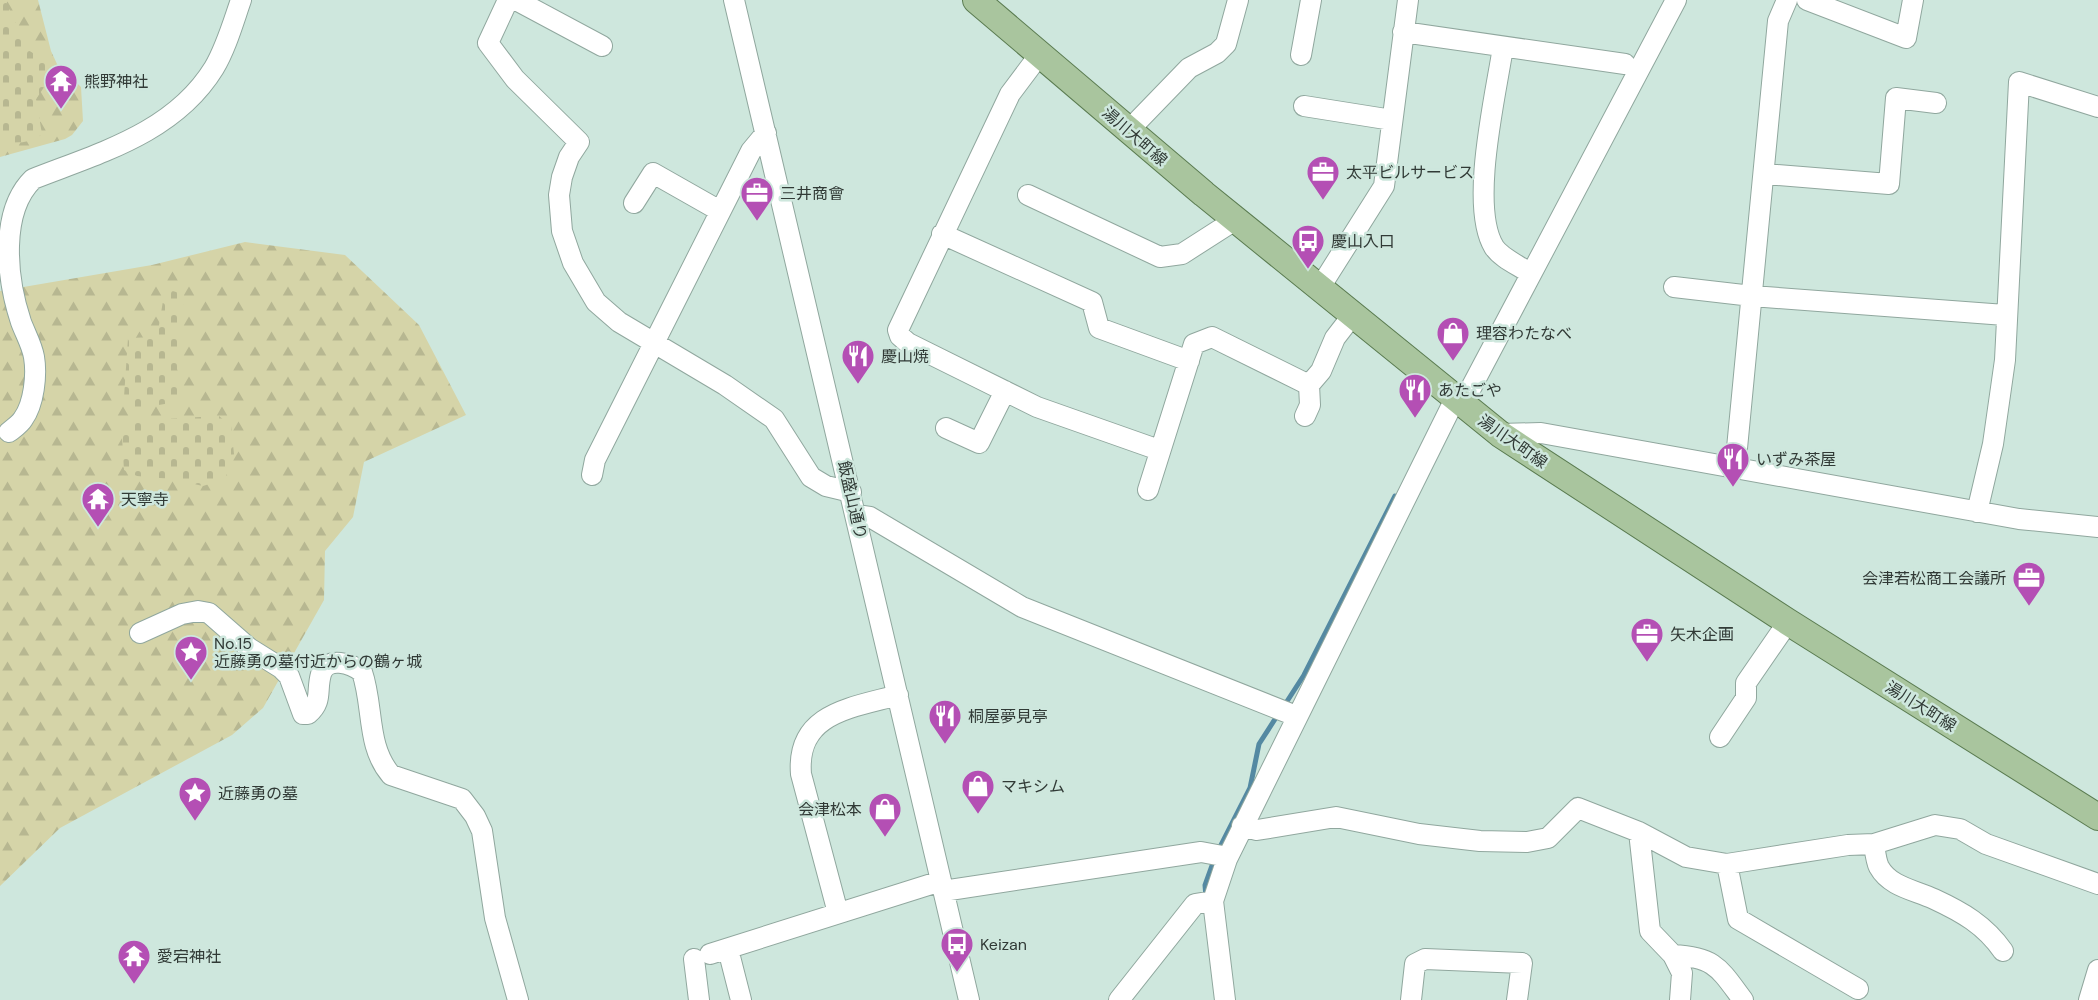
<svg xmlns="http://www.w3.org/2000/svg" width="2098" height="1000" font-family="'DM Sans','Noto Sans JP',sans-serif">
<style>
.forest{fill:url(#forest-firs)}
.cemetery{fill:url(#cemetery-stones)}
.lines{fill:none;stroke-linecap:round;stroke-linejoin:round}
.stream{stroke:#5489a2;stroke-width:5}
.minor-casing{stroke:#90a79e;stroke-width:22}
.major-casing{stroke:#5a7b50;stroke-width:28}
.minor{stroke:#fff;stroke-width:20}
.major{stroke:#a9c59e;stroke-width:26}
.labels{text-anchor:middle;stroke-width:5;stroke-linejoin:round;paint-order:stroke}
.poi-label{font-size:16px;fill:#313a36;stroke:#cee7dd;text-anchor:start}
.street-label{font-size:16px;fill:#313a36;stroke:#cee7dd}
</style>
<defs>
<pattern id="forest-firs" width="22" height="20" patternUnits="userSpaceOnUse" patternTransform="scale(1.5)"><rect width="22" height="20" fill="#d5d4a8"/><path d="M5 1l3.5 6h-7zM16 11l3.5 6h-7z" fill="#b7b791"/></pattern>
<pattern id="cemetery-stones" width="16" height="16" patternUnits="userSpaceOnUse" patternTransform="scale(1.5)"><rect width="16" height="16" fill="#d5d4a8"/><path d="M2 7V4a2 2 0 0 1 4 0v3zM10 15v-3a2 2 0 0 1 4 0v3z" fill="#b7b791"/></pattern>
</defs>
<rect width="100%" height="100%" fill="#cee7dd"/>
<!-- forest -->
<path class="forest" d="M0,0H38L51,51L57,64L81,87L83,121L72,135L65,139L0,157Z
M245,242L345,255L419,325L466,415L364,462L353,517L325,551L324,600L263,708L232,735L60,828L0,886V291L152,265Z"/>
<!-- cemetery -->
<path class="cemetery" d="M0,0H5L28,50L51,64L53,74L36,99L42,134C33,142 15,145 4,141L1,128Z
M165,289L184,294L177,372L183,401L134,409L124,397L128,338L157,337Z
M219,416L231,426L234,454L225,479L203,486L171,479L137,476L124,470L122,437L125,421Z"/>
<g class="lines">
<!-- stream -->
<path class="stream" d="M1284,706L1304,675L1395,496
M1218,851L1250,788L1259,744L1279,713
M1206,897L1205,885L1214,860"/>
<!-- minor casing -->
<g class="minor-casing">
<path id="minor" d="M508,0L488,43L515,79L579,142L569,157L562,177L559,195L562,231L573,263L596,302L619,322L725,385L774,419L811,477L826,486L851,492
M516,0L602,46
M734,0L969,1000
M1807,0L1906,38L1913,0
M1403,32L1625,64
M1503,47C1496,94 1469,206 1494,247C1501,258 1520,266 1531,274
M1040,54L1010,94L898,330L900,336L908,343L1037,407L1159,450
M1301,55L1311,0
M1304,106L1392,120
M1129,130L1189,68L1217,53L1226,44L1238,0
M1765,174L1889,184L1896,98L1936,103
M1028,195L1160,257L1182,254L1235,220
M634,203L653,173L720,211
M942,234L1092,302L1099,328L1189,361
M1674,287L1752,296L2005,315
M1319,289L1384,186L1408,0
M1462,405L1676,0
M1305,416L1310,405L1309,385L1321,371L1335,338L1352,316
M946,428L979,443L1005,391
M9,432C14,428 20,424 23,419C34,404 37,375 34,357C32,345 25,333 21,322C6,277 0,211 33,179C99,153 174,133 214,68C226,48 233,23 241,0
M1500,434L1541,433L2019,519L2098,527
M1735,469L1778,21L1787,0
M592,475L595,460L751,151L766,133
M1148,490L1194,344L1212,337L1309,385
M1977,512L1993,444L2005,360L2019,82L2098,107
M856,515L870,517L1022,607L1296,716
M140,633L182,614L198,611L209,613L249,648L281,668L289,676L303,714H308C323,701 316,691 321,674C327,655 352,664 362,672C374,707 366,746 391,775L462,799L475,816L482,831L495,918L518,1000
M1720,737L1746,698V683L1788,622
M1242,826L1257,830L1336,817L1419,834L1480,841L1527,842L1548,838L1578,808L1639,832L1686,857L1727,864L1848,845L1874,844L1935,825L1960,829L1986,844L2098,884
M1639,832L1650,931L1673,955
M1874,844C1875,851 1876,861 1879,867C1890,887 1915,890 1934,899C1962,912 1985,925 2003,951
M1727,864L1738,919L1858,989
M943,891L1201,852L1228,857
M838,913L801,774C796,713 851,708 898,695
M728,949L741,1000
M710,954L941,881
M694,959L699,1000
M1119,1000L1195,904L1213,901
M1225,1000L1213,901L1227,859L1455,399
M1411,1000L1415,964L1425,959L1522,963L1517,1000
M1680,1000L1682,973L1673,955C1715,957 1719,968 1743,1000
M2089,1000L2098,970"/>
</g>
<!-- major casing -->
<g class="major-casing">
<path id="major" d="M976,0L1204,194L1500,434L1788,622L2098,817"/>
</g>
<!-- minor -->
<use href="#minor" class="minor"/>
<!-- major -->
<use href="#major" class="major"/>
</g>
<!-- icons -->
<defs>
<g id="temple-pin" transform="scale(1.725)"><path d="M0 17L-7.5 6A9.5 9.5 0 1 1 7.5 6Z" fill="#b44fb4" stroke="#cee7dd"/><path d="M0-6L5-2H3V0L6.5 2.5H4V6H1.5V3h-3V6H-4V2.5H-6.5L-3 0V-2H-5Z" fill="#fff"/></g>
<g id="office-pin" transform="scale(1.725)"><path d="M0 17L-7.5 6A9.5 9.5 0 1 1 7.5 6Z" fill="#b44fb4" stroke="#cee7dd"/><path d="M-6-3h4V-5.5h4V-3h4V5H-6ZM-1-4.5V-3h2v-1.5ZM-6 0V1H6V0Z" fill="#fff"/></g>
<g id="bus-pin" transform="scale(1.725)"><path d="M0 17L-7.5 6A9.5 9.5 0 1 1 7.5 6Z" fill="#b44fb4" stroke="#cee7dd"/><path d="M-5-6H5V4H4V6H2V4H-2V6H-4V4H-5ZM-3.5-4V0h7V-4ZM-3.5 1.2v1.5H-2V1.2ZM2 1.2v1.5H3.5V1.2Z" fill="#fff"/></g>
<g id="shop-pin" transform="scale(1.725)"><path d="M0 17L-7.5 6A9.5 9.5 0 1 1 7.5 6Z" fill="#b44fb4" stroke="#cee7dd"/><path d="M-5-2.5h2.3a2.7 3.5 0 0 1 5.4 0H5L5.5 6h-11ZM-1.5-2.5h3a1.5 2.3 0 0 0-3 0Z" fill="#fff"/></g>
<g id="restaurant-pin" transform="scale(1.725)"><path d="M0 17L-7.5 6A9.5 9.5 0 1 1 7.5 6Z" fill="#b44fb4" stroke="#cee7dd"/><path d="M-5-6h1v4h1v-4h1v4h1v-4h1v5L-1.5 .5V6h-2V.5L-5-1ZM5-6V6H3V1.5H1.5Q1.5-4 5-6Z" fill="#fff"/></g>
<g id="sight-pin" transform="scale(1.725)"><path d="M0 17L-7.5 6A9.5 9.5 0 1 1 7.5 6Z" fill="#b44fb4" stroke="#cee7dd"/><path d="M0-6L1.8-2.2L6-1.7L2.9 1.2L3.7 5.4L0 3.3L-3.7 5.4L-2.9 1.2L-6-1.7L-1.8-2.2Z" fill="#fff"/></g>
</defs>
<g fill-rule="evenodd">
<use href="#temple-pin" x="61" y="81"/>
<use href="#office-pin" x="1323" y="172"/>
<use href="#office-pin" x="757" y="193"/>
<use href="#bus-pin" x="1308" y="241"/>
<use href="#shop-pin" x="1453" y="333"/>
<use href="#restaurant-pin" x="858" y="356"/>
<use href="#restaurant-pin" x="1415" y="390"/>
<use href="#restaurant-pin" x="1733" y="459"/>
<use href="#temple-pin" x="98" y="499"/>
<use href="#office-pin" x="2029" y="578"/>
<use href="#office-pin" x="1647" y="634"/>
<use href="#sight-pin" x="191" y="652"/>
<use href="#restaurant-pin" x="945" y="716"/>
<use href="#shop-pin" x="978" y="786"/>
<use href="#sight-pin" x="195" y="793"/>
<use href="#shop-pin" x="885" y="809"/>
<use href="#bus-pin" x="957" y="944"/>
<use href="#temple-pin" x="134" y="956"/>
</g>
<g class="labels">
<!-- poi labels -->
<g class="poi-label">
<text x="84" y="87">熊野神社</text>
<text x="1346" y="178">太平ビルサービス</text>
<text x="780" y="199">三井商會</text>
<text x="1331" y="247">慶山入口</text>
<text x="1476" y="339">理容わたなべ</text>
<text x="881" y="362">慶山焼</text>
<text x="1438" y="396">あたごや</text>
<text x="1756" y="465">いずみ茶屋</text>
<text x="121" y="505">天寧寺</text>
<text x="2006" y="584" text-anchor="end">会津若松商工会議所</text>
<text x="1670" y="640">矢木企画</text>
<text x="214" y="649">No.15<tspan x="214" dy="18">近藤勇の墓付近からの鶴ヶ城</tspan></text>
<text x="968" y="722">桐屋夢見亭</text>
<text x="1001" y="792">マキシム</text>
<text x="218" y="799">近藤勇の墓</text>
<text x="862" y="815" text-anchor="end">会津松本</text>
<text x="980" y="950">Keizan</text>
<text x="157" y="962">愛宕神社</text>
</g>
<!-- street labels -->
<g class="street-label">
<text transform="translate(1135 136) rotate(41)" y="6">湯川大町線</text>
<text transform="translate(1513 441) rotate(35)" y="6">湯川大町線</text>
<text transform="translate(853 500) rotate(77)" y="6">飯盛山通り</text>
<text transform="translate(1921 706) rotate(32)" y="6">湯川大町線</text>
</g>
</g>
</svg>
